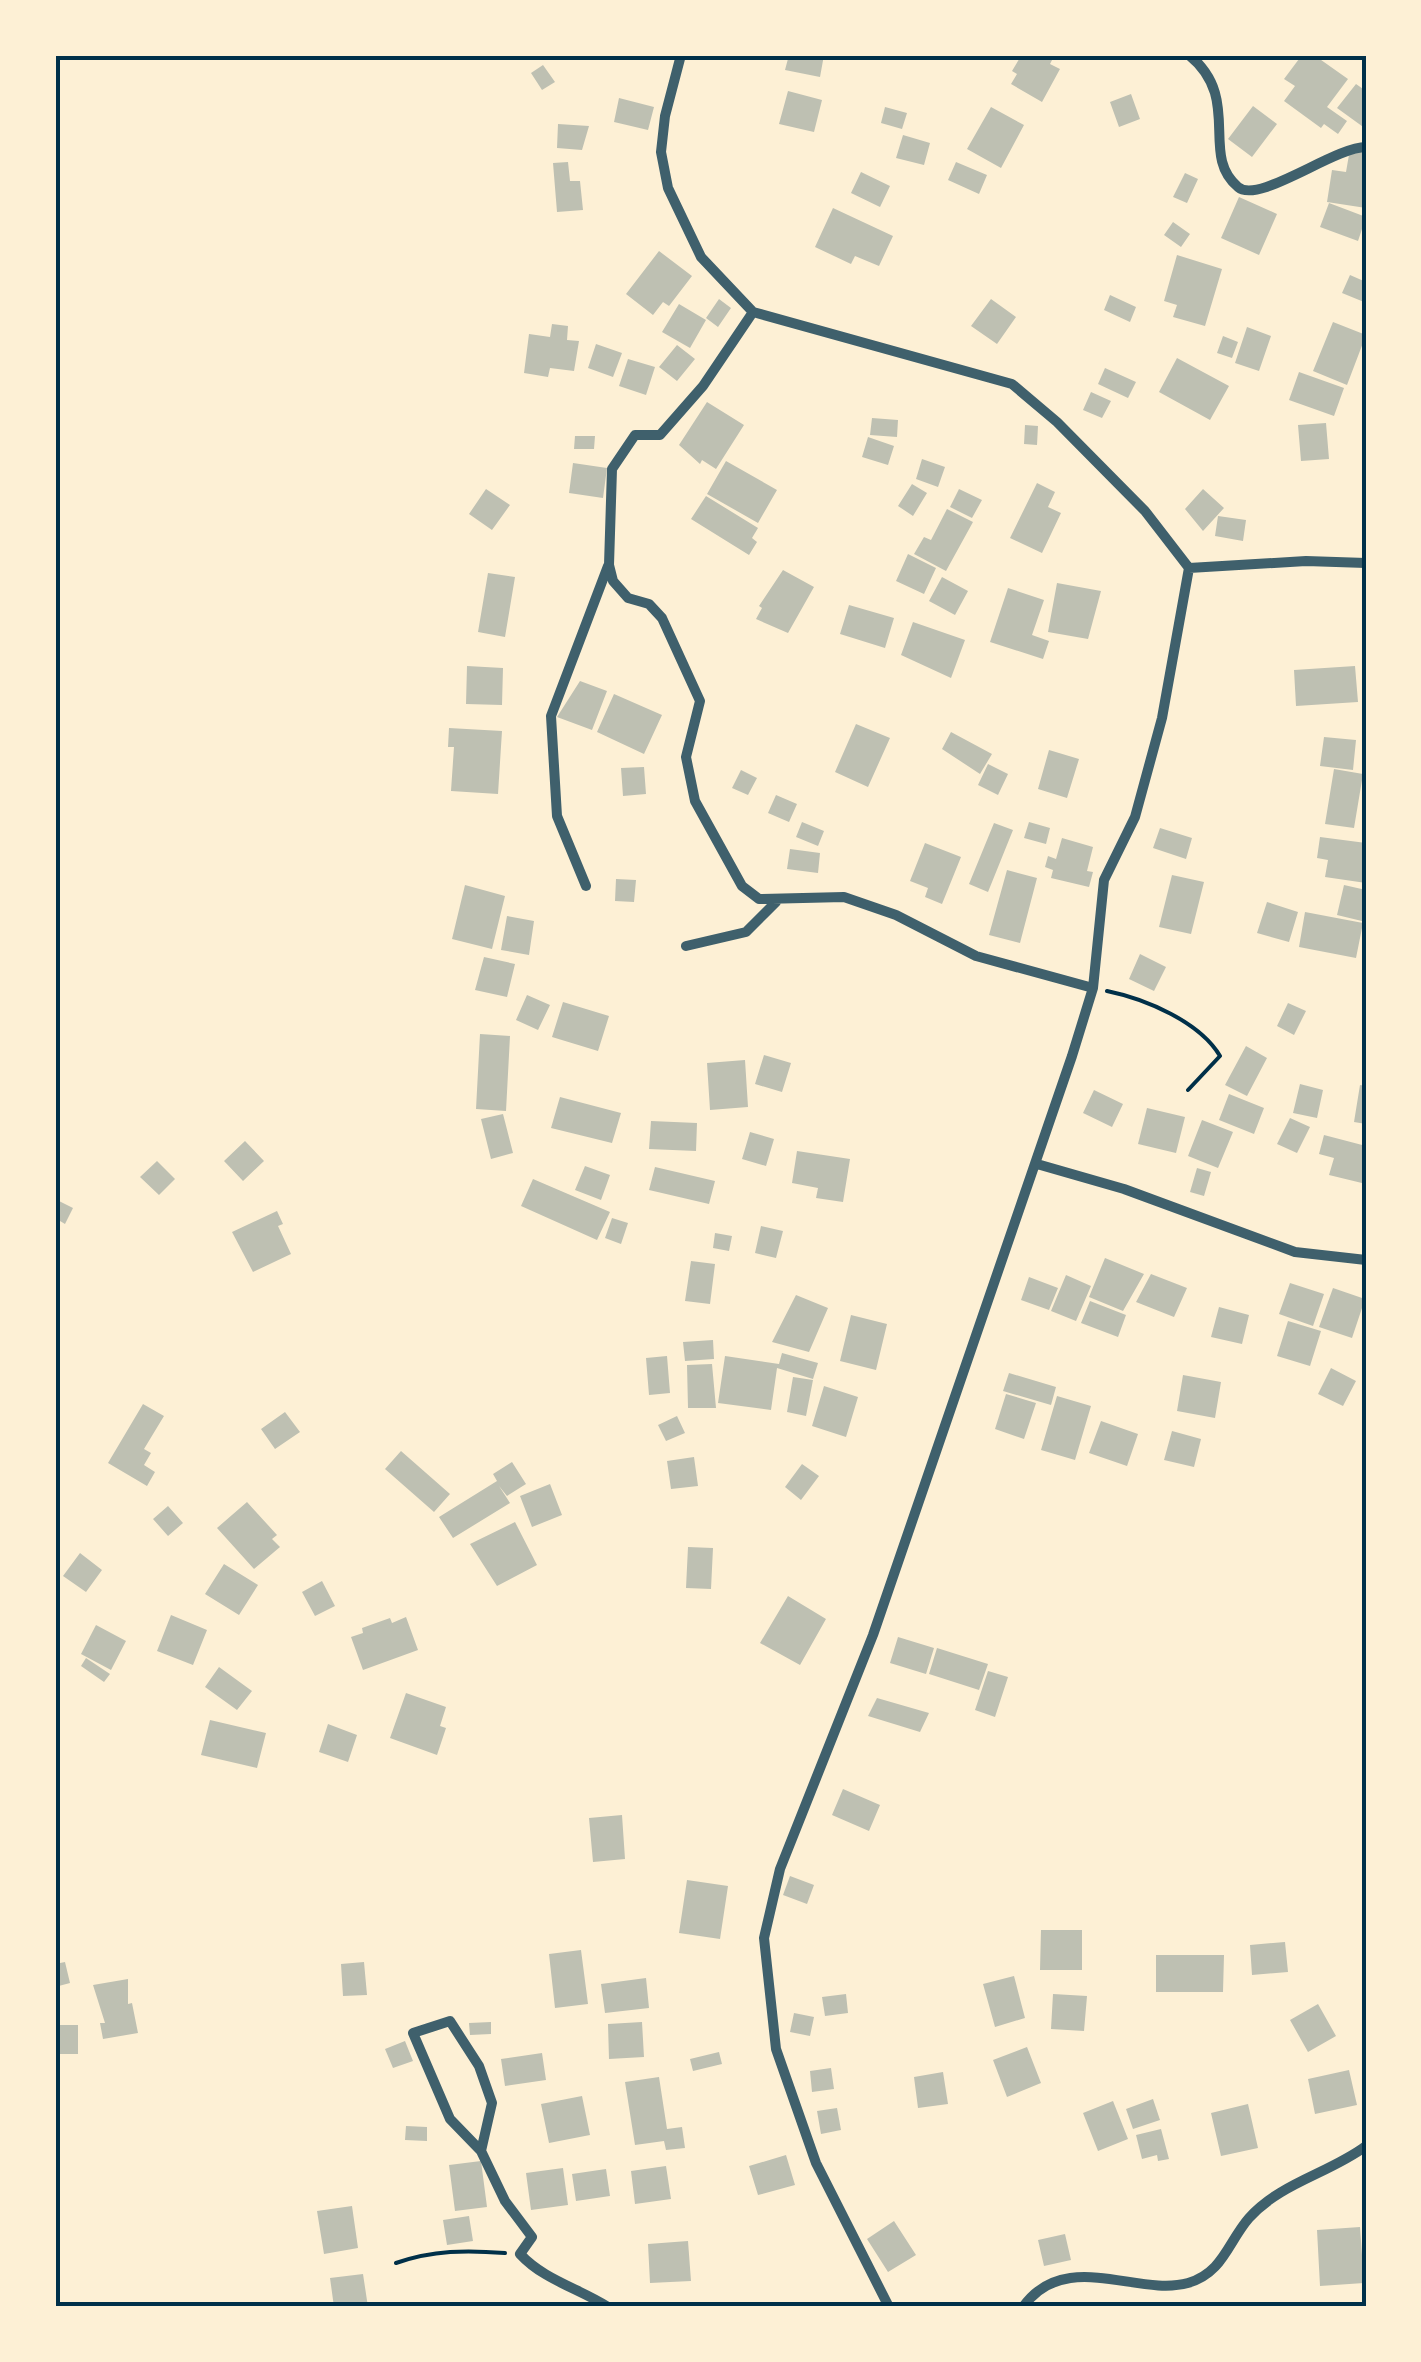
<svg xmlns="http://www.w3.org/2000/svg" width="1421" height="2362" font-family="Inter,sans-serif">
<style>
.building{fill:#bec0b2}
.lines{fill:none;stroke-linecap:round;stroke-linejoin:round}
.path{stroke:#003049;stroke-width:4}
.minor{stroke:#3f606c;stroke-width:10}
.neatline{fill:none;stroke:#003049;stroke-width:4}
</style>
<rect width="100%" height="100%" fill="#fdf0d5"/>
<!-- building -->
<path class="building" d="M789,55H824L820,77L785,70Z
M1026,55H1047L1053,58L1050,64L1060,69L1042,102L1011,84L1017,74L1012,71L1021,56Z
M1302,55H1314L1348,79L1327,107L1347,121L1338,134L1324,124L1321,128L1284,101L1295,86L1284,79Z
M543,65L555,82L542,90L531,73Z
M1356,84L1366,91V129L1337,108Z
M788,91L822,100L814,132L779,124Z
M1131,94L1140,119L1119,127L1110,102Z
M619,98L654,107L648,130L614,122Z
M1253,106L1277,124L1252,157L1228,139Z
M885,107L907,113L902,129L881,123Z
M991,107L1024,125L1001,168L967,149Z
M558,124L589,126L582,150L557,148Z
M903,135L930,143L924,165L896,158Z
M1350,149L1366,152V208L1327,202L1332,170L1346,172Z
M568,162L570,181H580L583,210L557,212L553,163Z
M956,162L987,175L979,194L948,180Z
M861,172L890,186L880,207L851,193Z
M1185,173L1198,179L1187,203L1173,197Z
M1239,197L1277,214L1259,255L1221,238Z
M1329,203L1366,217L1358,241L1320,227Z
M833,208L893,236L879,266L855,256L851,264L815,247Z
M1173,222L1190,234L1181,247L1164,235Z
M659,251L692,276L669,306L663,302L653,315L626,294Z
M1177,255L1222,269L1205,326L1173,317L1177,305L1164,301Z
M1350,275L1366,282L1364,302L1342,293Z
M1110,295L1136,307L1130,322L1104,310Z
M719,299L731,308L718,327L706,318Z
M991,299L1016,317L997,344L971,326Z
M679,304L706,320L690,348L662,332Z
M1333,322L1366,335L1347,385L1313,371Z
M552,324L568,326L567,340L579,341L574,371L550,368L548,377L524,373L529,334L550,337Z
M1247,327L1271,336L1259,371L1235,363Z
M1223,336L1238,342L1232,358L1217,353Z
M596,344L622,353L613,377L588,368Z
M677,345L695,359L677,381L659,367Z
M1177,358L1229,386L1210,420L1159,392Z
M628,359L655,367L646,395L619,386Z
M1105,368L1136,382L1128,398L1098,384Z
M1299,372L1344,388L1334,416L1289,400Z
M1091,392L1111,401L1102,418L1083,410Z
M707,402L744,425L716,469L702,460L700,464L679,445Z
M872,418L898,420L897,437L870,435Z
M1326,423L1329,459L1301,461L1298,425Z
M1025,425L1038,426L1037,445L1024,444Z
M575,436H595L594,449H574Z
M868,437L894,446L888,465L862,457Z
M922,459L945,467L938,487L916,479Z
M726,461L777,490L758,523L707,494Z
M573,463L607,468L603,498L569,493Z
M1037,483L1055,492L1048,507L1061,513L1042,553L1010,538Z
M912,484L927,493L913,516L898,506Z
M486,489L510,505L492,530L469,514Z
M959,489L982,500L972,518L950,507Z
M1203,489L1224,508L1203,531L1185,509Z
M706,496L758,528L752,538L757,542L749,555L691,519Z
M947,509L973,522L946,571L914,554L924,537L931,540Z
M1218,516L1246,520L1243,541L1215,536Z
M908,554L936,568L924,594L896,581Z
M783,570L814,587L788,633L756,619L762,608L759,606Z
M488,573L515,577L505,637L478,632Z
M942,577L968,591L955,615L929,601Z
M1057,583L1101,591L1088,639L1048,632Z
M1008,588L1044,600L1032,635L1049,641L1043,659L990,642Z
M849,605L894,618L885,648L840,634Z
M913,622L965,640L951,678L901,655Z
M467,666L503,668L502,705L466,704Z
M1355,666L1358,702L1296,706L1294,670Z
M580,681L607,691L592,730L557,717Z
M614,694L662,715L644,754L597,732Z
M856,724L890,738L868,787L835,772Z
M449,728L502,731L498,794L451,791L454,747H448Z
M951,732L992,754L980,774L942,749Z
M1324,737L1356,740L1353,770L1320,766Z
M1049,750L1079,759L1067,798L1038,789Z
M988,764L1008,774L998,795L978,785Z
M644,767L646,794L623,796L621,768Z
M1334,769L1363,774L1354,828L1325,824Z
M741,770L757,778L748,795L732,788Z
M776,795L797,804L789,822L768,813Z
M802,822L824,831L818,846L796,837Z
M1029,822L1050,828L1046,844L1024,838Z
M994,823L1013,830L988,892L969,884Z
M1160,828L1192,838L1186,859L1153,848Z
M1320,837L1366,843V883L1325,877L1328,860L1317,858Z
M1062,838L1093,847L1087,871L1093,872L1089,887L1051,878L1053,870L1045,867L1048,856L1056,859Z
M925,843L961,857L942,904L925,897L928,888L910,881Z
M790,849L820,853L818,873L787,869Z
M1007,870L1037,878L1020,943L989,935Z
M1172,875L1204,882L1191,934L1159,927Z
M616,879L636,880L634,902L615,901Z
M465,885L505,896L492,949L452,939Z
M1344,885L1366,890V922L1337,915Z
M1267,902L1298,912L1289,942L1257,933Z
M1305,912L1363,923L1356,958L1299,947Z
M507,916L534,921L529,955L501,950Z
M1140,954L1166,967L1154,991L1129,979Z
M484,957L515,964L507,997L475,990Z
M527,995L550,1005L538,1030L516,1020Z
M563,1002L609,1016L598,1051L552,1037Z
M1288,1003L1306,1011L1294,1035L1277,1026Z
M480,1034L510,1036L506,1111L476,1109Z
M1246,1046L1267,1058L1247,1096L1225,1085Z
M764,1055L791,1063L782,1092L755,1084Z
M745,1060L748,1107L710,1110L707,1063Z
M1300,1084L1323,1090L1317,1118L1293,1113Z
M1360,1085L1366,1086V1124L1354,1122Z
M1094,1090L1123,1104L1112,1127L1083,1113Z
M1229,1094L1264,1108L1254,1134L1219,1120Z
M560,1097L621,1113L612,1143L551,1128Z
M1147,1108L1185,1117L1176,1153L1138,1144Z
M503,1114L513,1153L491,1159L481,1119Z
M1290,1118L1310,1127L1297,1153L1277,1144Z
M1202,1120L1233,1132L1218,1168L1188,1156Z
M651,1121L697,1123L696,1151L649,1149Z
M750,1132L774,1139L766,1166L742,1159Z
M1324,1135L1366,1146V1184L1329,1175L1334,1158L1319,1154Z
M245,1141L264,1161L243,1181L224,1161Z
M797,1151L850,1159L843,1202L816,1198L818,1188L792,1183Z
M157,1161L175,1179L159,1195L140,1177Z
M585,1166L610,1175L601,1200L575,1190Z
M655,1167L715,1181L709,1204L649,1190Z
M1197,1168L1211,1172L1204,1196L1190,1192Z
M533,1179L610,1212L597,1240L521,1206Z
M55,1199L73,1208L65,1224L55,1218Z
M277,1211L283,1224L278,1226L291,1254L253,1272L232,1232Z
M612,1218L628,1223L621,1244L605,1238Z
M761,1226L783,1231L776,1258L755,1253Z
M715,1233L732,1236L729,1251L713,1248Z
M1105,1258L1144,1274L1123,1311L1089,1297Z
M691,1261L715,1264L710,1304L685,1301Z
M1151,1274L1187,1288L1174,1317L1136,1302Z
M1066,1275L1091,1286L1076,1321L1051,1311Z
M1029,1277L1058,1288L1049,1310L1021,1300Z
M1290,1283L1324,1294L1313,1326L1279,1314Z
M1333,1288L1365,1299L1352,1338L1319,1327Z
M796,1295L828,1308L809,1352L772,1342Z
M1090,1301L1126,1315L1118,1337L1081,1323Z
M1219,1307L1249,1315L1242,1344L1211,1337Z
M851,1315L887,1324L876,1370L840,1361Z
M1288,1321L1321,1331L1310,1366L1277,1356Z
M713,1340L714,1359L685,1361L683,1342Z
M782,1353L818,1363L813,1379L777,1368L771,1410L718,1403L725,1356L779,1364Z
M667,1356L670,1393L649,1395L646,1358Z
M712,1364L716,1408H688L687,1365Z
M1331,1368L1356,1381L1343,1406L1318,1394Z
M1009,1373L1056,1387L1051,1405L1003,1391Z
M1183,1375L1221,1382L1215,1418L1177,1411Z
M793,1377L813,1380L806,1416L787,1412Z
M824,1386L858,1397L846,1437L812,1426Z
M1006,1394L1036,1403L1024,1439L995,1429Z
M1057,1396L1091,1406L1075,1460L1041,1450Z
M143,1404L164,1416L144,1449L151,1453L144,1465L155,1472L147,1486L108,1463Z
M285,1412L300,1432L275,1449L261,1429Z
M677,1416L685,1433L666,1441L658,1425Z
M1101,1421L1138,1434L1127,1466L1089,1453Z
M1172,1431L1201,1439L1194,1467L1164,1460Z
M401,1451L450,1494L434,1512L385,1469Z
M694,1457L698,1486L671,1489L667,1461Z
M512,1462L526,1484L507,1496L499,1486L510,1503L453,1538L439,1517L497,1481L493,1474Z
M802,1464L819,1476L801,1500L785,1487Z
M550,1484L562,1515L532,1527L520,1496Z
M247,1502L277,1535L272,1539L280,1547L254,1569L217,1528Z
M168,1506L183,1523L168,1536L153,1519Z
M515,1522L537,1565L497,1586L470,1544Z
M688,1547L713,1548L711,1589L686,1588Z
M80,1553L102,1570L86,1592L63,1576Z
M224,1564L258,1585L239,1615L205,1594Z
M322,1581L335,1606L315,1616L302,1592Z
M788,1596L826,1619L800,1665L760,1643Z
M171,1615L207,1630L193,1665L157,1651Z
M406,1617L418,1650L363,1670L351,1637L363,1633L362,1628L390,1618L392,1623Z
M96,1625L126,1641L111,1670L81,1654Z
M898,1637L934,1648L926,1674L890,1663Z
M937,1648L988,1664L979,1690L929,1674Z
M86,1658L110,1674L104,1682L81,1666Z
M219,1667L252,1691L237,1710L205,1687Z
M988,1671L1008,1677L995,1717L975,1710Z
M406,1693L446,1707L440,1726L446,1728L437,1755L390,1738Z
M877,1698L929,1713L920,1732L868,1716Z
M210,1720L266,1733L257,1768L201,1755Z
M328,1724L357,1735L348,1762L319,1752Z
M843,1789L880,1805L869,1831L832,1815Z
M622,1815L625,1859L593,1862L589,1818Z
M790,1876L814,1885L807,1904L783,1895Z
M687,1880L728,1886L720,1939L679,1933Z
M1041,1930H1082V1970H1040Z
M1285,1942L1288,1972L1252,1975L1250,1945Z
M581,1950L588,2004L555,2008L549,1954Z
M1156,1955H1224L1223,1992H1156Z
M65,1962L70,1983L55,1987V1964Z
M364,1962L367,1995L343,1996L341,1964Z
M1014,1976L1025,2018L995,2027L983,1984Z
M646,1978L649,2008L605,2013L601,1984Z
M128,1979V2004L132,2003L138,2033L103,2039L100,2023H105L93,1985Z
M846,1994L848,2013L825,2016L822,1997Z
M1053,1994L1087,1996L1084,2031L1051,2029Z
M1318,2004L1336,2036L1308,2052L1290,2020Z
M794,2013L814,2017L810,2036L790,2032Z
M491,2022V2034L470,2035L469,2023Z
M642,2022L644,2057L609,2059L608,2024Z
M55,2025H78V2054H55Z
M405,2041L413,2061L393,2068L385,2049Z
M1027,2047L1041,2083L1007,2097L993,2060Z
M719,2052L722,2064L693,2071L690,2059Z
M542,2053L546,2080L505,2086L501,2059Z
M831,2068L834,2089L812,2092L810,2071Z
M1349,2070L1357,2105L1315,2114L1308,2079Z
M943,2072L948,2104L918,2108L914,2077Z
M659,2077L667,2129L682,2127L685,2148L666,2150L664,2141L635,2145L625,2082Z
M582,2096L590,2135L549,2143L541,2104Z
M1153,2099L1160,2120L1133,2129L1126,2109Z
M1113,2101L1128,2139L1098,2151L1083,2113Z
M1248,2104L1258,2148L1221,2156L1211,2113Z
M837,2108L841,2130L821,2134L817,2111Z
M406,2126L427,2127V2141L405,2140Z
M1161,2129L1169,2159L1158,2161L1157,2155L1142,2159L1136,2135Z
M786,2155L795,2185L758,2195L749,2166Z
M481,2161L487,2207L455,2211L449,2165Z
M666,2166L671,2199L635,2204L631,2171Z
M563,2168L568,2205L531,2210L526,2173Z
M606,2169L610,2196L576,2201L572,2174Z
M352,2206L358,2248L324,2254L317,2211Z
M469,2216L473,2241L447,2245L443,2220Z
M894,2221L916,2255L888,2272L867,2239Z
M1360,2227L1364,2283L1320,2286L1317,2230Z
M1065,2234L1071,2260L1044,2266L1038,2240Z
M688,2241L691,2281L650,2283L648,2244Z
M363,2274L368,2307H334L330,2278Z"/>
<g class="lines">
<!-- path -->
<path class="path" d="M1107,991C1146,999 1200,1022 1220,1056L1188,1090
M396,2263C433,2250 467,2250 505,2253"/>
<!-- minor -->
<path class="minor" d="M681,55L665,116L661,152L668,188L701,257L753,312L1012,384L1057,422L1145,511L1189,568L1162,718L1135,817L1104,880L1093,988L1072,1056L873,1635L780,1869L764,1938L776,2049L816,2163L889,2307
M1189,55C1243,99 1199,155 1238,187C1258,205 1334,147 1366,147
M753,312L703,386L660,435H635L612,469L609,565L613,581L628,598L649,604L662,618L700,701L686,757L695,801L742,886L759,899L844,897L896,915L976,956L1093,988
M1189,568L1306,561L1366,563
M586,886L557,816L551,716L608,566
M686,946L746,932L776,902
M1037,1164L1124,1189L1295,1252L1366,1260
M481,2151L492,2103L479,2066L450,2021L413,2033L450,2119L481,2151L505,2201L532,2237L520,2254C544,2280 578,2288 608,2307
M1023,2307C1065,2248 1137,2297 1188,2283C1223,2273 1228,2242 1249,2218C1280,2183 1330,2173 1366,2146"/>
</g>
<!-- border -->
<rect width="1421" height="2362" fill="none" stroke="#fdf0d5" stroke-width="115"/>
<rect x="58" y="58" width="1306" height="2246" class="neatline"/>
</svg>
